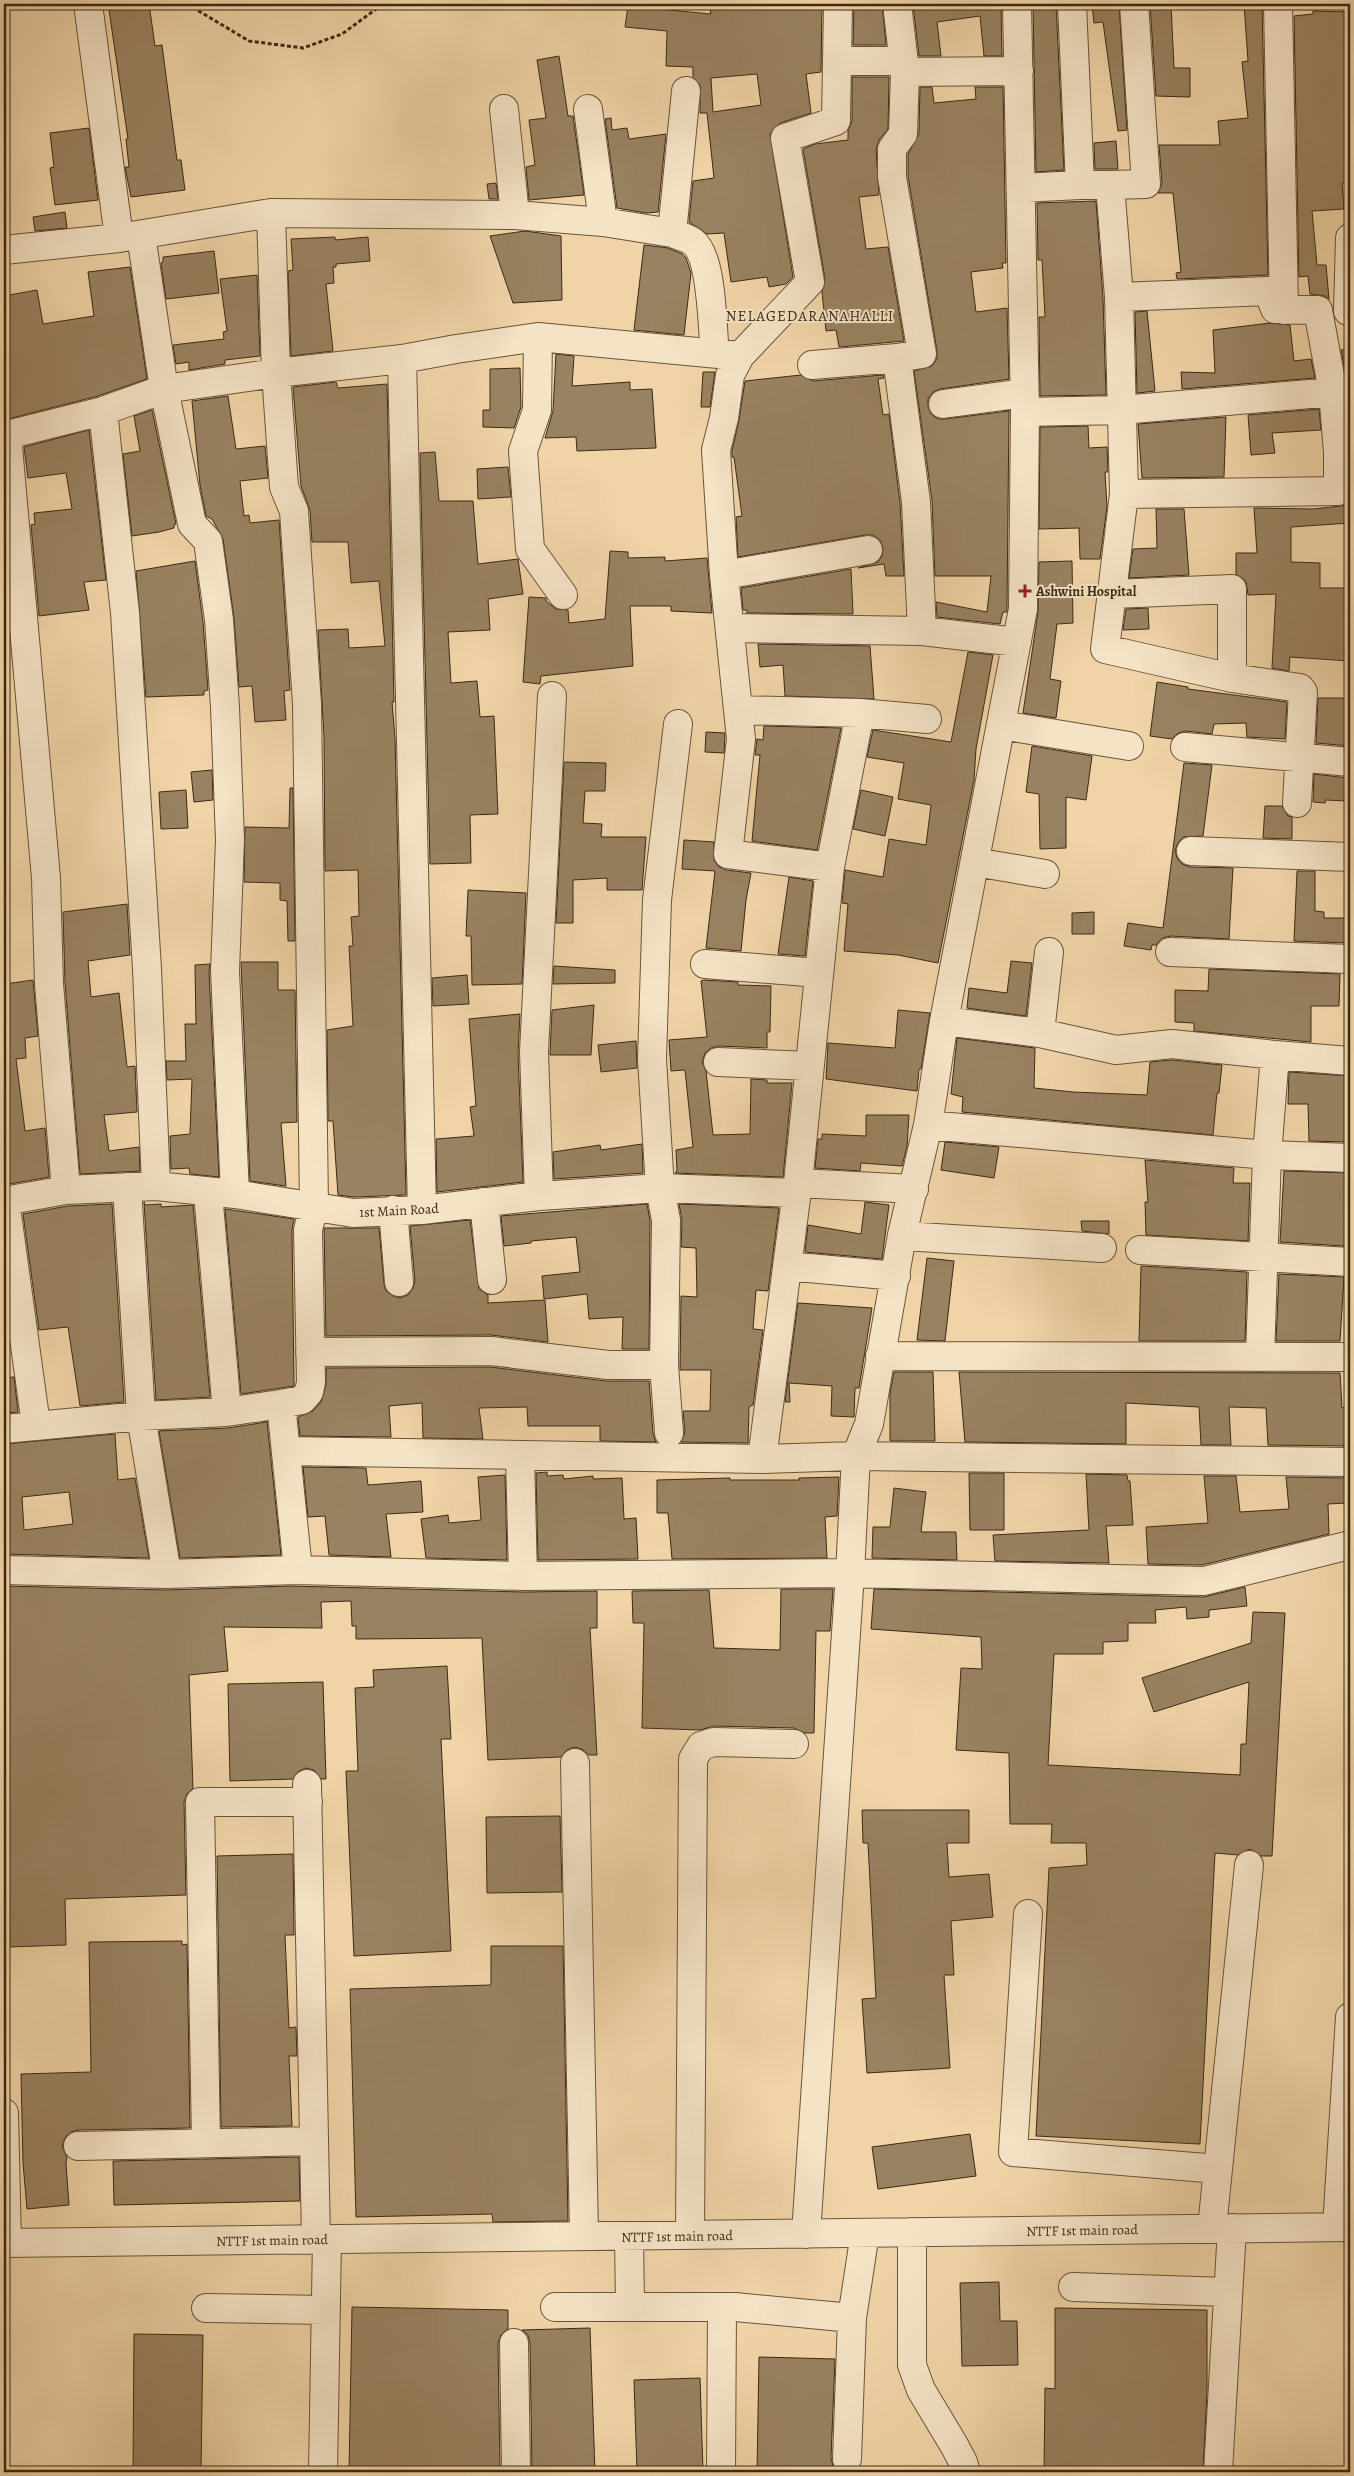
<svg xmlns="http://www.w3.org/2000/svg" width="1354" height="2476" font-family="Alegreya,serif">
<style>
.building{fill:#998261;stroke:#3b2a16;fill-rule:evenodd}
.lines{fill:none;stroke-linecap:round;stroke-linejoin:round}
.minor-casing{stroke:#68543a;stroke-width:30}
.path{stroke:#3b2a16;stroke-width:3;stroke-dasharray:4 2.5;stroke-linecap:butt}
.minor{stroke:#f5e3c6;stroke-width:28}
.poi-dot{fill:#8f2418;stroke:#f5e3c6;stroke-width:2}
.labels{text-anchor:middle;stroke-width:4;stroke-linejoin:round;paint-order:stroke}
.poi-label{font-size:14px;font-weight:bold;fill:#3b2a16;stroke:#f5e3c6;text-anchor:start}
.street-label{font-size:14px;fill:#3b2a16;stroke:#f5e3c6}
.neighbourhood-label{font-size:15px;letter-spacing:1px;fill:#3b2a16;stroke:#f5e3c6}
</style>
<rect width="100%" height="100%" fill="#f0d4a7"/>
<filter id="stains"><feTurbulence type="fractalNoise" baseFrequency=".004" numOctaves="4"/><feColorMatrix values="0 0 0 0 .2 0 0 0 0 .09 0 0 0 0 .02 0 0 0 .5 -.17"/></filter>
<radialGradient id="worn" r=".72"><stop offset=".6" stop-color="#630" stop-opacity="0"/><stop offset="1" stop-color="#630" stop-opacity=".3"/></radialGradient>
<!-- building -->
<path class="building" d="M149,4L155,46L162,45L177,160H181L185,190L131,197L125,167H129L126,139H128L109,10Z
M709,4H822L821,72L806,74L811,113L780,123L770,134L793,277L786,284L769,287L767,277L731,282L724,233L707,234L689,222L693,181L714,178L707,113H700V85L693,78V67L666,66L667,31L625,27L628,6L711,14ZM757,74L761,105L713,112L711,78Z
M854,4H882L886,45H853Z
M913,4H1001L1002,56H984L980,16L937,22L941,56H919Z
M1033,4H1056L1064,170L1036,172Z
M1092,4H1119L1127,130L1118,131L1103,22L1094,23Z
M1150,4H1171L1174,68H1190V97L1156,96Z
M1244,4H1262L1268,275L1177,279L1176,273L1181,272L1173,193H1158L1162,183L1159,145H1220L1218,121L1248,118L1242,62L1248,61Z
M1313,11L1350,12V140H1347L1348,183H1342L1344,209L1312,211L1317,265H1326L1329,299L1325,296L1310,294L1308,276L1299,277L1294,16L1313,14Z
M559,56L568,116H573L584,195L529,200L526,167L535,165L529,120L546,118L537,60Z
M852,77H889L888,129L879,140L876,149L879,195L859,197L866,249L888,247L904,341L839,347L836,330L826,331L822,292L825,279L803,149L815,144L848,140V131L852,121Z
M920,87H932L934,103L976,99L975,87H1003L1006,263H1002L1003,268L971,272L976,312L1007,308L1009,379L940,389L933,392L928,399V406L931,414L938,419H945L1009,411L1007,607V612H1003L1000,624L937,617L936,602L987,612L991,576H935L932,500L914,371L932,366L937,359V351L908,176V154L919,134Z
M611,118L612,130L627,128L629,139L666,134L658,212L646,213L617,208L605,119Z
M89,128L98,200L55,205L50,168L54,167L50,133Z
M1116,141L1118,169H1095L1094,143Z
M496,183L498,199H489L487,184Z
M1096,201L1103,298L1106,395L1040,396L1039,317H1045L1042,260H1038L1037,203Z
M65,212L67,228L35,231L33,217Z
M525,231L561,236L562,300L513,303L490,236Z
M335,237V240L368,237L370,261L336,264V267H333L334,283L326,284L333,351L291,356L288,271L293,270L291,239Z
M644,245L668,248L682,254L686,258L691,273L684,335L634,330Z
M214,251L219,293L166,299L161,263L163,262V257Z
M130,267L147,379L98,396L4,420V356H7L4,332V296L37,290L43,324L94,316L88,272Z
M257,275L260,356L225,360V364L189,370V362L176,364L173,345L224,339L223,332L227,331L220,279Z
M1147,311L1155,391L1137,393L1135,312Z
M1270,323L1290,325L1294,361L1311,359L1315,378L1182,389L1181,372L1215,373L1213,330Z
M1350,349V376H1346L1341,350Z
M556,354L574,356L572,386L630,382V390L652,389L656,448L577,451L576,437L545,438L553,411Z
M520,368L521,407L514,428L483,427V410H490V369Z
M703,372H715L710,407H701Z
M801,375L813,381L883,375L884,378L878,379L883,415L889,414L900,503L904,576H886L884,564L858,568L878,562L882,556L883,548L880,540L873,535H865L738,557L736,517L742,516L734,457H732V451L739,420L745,381Z
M336,382L338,388L387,384L394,702H392L395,738L406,1195L354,1197L338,1195L333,1121H328L327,1030L353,1026L349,946H353L351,917L359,916L358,870L325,871L324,737L318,630L348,629L349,648L385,646L379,581L351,583L348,542H312L310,510L301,486L293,387Z
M228,396L236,449L265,446L268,478L240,481L244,516L249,515L250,523L279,520L290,690L284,691L286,720L255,722L252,686L239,687L234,618L223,539L212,519L206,516L200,485L192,401Z
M1319,409L1321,430L1272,433L1275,453L1251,455L1248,415Z
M152,410L176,524L174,525V528L159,532L132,536L123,454L140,451L134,416Z
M1226,417L1224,477L1142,478L1138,424Z
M1088,426L1089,448L1107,447L1108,472H1105L1107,507L1100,559H1080L1079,528L1039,529L1040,427Z
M89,430L106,580L84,582L89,610L39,616L31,525L35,524L34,513L72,509L66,473L28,478L24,447Z
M435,452L439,501H473L478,564L518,559L523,594L488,599L490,630L448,632L451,683L477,681L480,717L494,716L498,814L470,815L471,863L430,864L420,453Z
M508,467L511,497L478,499L477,469Z
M1350,505V523L1291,527V562L1320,563V588H1350V661L1290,657L1289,671L1272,668L1276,594L1248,595L1246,581L1236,574V553H1257L1254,508L1313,509Z
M1156,509H1184L1189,575L1129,578L1133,549L1157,548Z
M610,551L628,552V558L665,557V561L707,558L712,613L671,611V606H630L633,666L541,676L540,684L523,682L529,597L546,598V601L556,609L568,610L569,623L605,619Z
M195,561L203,622L208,690L204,691V695L146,697L136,571Z
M1072,561L1073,623L1057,624L1050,679L1061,681L1056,718L1023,713L1038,612L1039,562Z
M851,569L853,614L747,613V610H743L741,588Z
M1148,608L1149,629L1123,630L1126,609Z
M758,644L870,646L874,699L785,696L783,665L760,667Z
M968,652L993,655L976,749L974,780L938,963L898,955L844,951L848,904L842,903L845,870L883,877L889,839L926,845L931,805L898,799L904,763L867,757L873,730L951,742Z
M1157,682L1188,687V689L1287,702L1285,739L1247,737L1246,723L1214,724L1212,734L1186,731L1178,733L1172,739L1150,736Z
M1318,698H1350V746L1316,743Z
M764,726L841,728L817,850L752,841L760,755H755L757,739L763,740Z
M706,732L725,733L724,753L705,752Z
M1032,746L1092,756L1086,800L1066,797V848L1040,849L1039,794L1026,792Z
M564,762L606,763L605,791H585L583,823L602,824L601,837H646L642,890H607V878L573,880V923H556Z
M1184,763L1212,765L1203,836L1183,837L1178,843L1175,850L1177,858L1182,864L1190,867L1233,868L1229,939L1171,936L1162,938L1156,945H1152L1151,950L1124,946L1128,923L1163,928Z
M212,770L213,800L194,802L191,772Z
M1314,774L1348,778L1347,801L1326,800L1325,803L1313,802Z
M290,788H293L295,941H288L287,901L280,900V883L244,882L245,827L289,828Z
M186,790L188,828L161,829L159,792Z
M861,790L893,797L885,836L853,829Z
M1265,806H1282L1288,816L1292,817V839L1263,838Z
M684,840L714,842V860L718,866L726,870L751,873L746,900L741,951L706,948L715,871L682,869Z
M1297,871H1315V911L1324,912V918H1348L1349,943L1294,941Z
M789,877L813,881L805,956L778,954Z
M468,890L526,893L522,984L472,985L471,936H466Z
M127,904L130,955L88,961L91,997L119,993L127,1067L135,1066L137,1112L104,1115L109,1151L139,1147L140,1171L80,1174L65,983L63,912Z
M1094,912V934H1072V913Z
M1011,961L1032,963L1026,1016L967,1008L969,988L1007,993Z
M241,962H278V990H295L297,1122L281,1123L286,1186L250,1181Z
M210,964L209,972L219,1177L190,1174L189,1168L171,1169L170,1136L190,1134L192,1079L167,1080L166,1061H186L185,1024H196L195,965Z
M554,966L615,970V983L553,984Z
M1209,969L1340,974L1339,1006H1311V1042L1194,1031V1023L1175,1022V990L1208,991Z
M467,975L469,1004L433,1006L432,978Z
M33,980L38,1036L25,1038L26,1058L16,1059L25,1131L45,1128L49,1177L4,1185V1013L8,1012L5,984Z
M704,980L738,982V985L771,986L770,1032H767V1048L718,1046L711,1048L705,1053L702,1062L706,1071L713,1135L750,1134L751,1079L767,1080V1083H792L783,1177L675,1173L677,1171L676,1150L693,1147L685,1070L671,1071L669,1040L707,1037L701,981Z
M594,1005L591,1055H550L552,1010Z
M898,1010L930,1013L921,1069H919L917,1091L826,1079L828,1043L895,1048Z
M520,1014L518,1053L523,1182L437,1192L436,1139L474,1136L470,1107L476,1106L469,1019Z
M957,1038L1035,1048L1034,1088L1073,1092L1147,1095L1150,1062L1172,1060L1222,1065L1219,1093H1217L1213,1135L962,1112L963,1097L951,1094Z
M636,1041L637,1068L601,1072L598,1045Z
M1289,1072L1350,1076V1093H1348L1349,1142L1309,1141L1308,1104H1288Z
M866,1115H909L907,1146L902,1166L861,1163L860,1171L815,1168L818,1139H822V1134L866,1136Z
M945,1142L999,1147L994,1178L941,1170Z
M642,1144L643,1173L554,1179L553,1152L600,1145L601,1150Z
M1145,1160L1234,1168L1233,1183H1250L1248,1241L1146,1235L1145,1202H1148Z
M1284,1171L1350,1173V1203H1346V1243L1344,1246L1280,1242Z
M144,1202L145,1205L161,1204V1207L193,1205L210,1397L156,1400Z
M865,1202L889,1205L882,1259L805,1252L808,1225L861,1234Z
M112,1204L124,1402L80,1406L68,1327L39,1330L23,1214L68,1206Z
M647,1204L650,1221L649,1349H622L623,1317L589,1319L587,1294L544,1299L542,1276L580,1272L576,1237L531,1241V1243L504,1246L501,1216Z
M679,1204L779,1208L768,1291L756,1290L753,1329L763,1330L753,1405L749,1407L748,1443L681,1442L685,1432L683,1411H710L711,1370H680L681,1296L697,1297L696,1248L681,1247L682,1220Z
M225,1209L294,1219L292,1230L294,1386L241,1394Z
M470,1220L479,1289L488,1295V1303L545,1300L548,1342L491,1335L326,1336L324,1228H379L384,1284L386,1291L393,1296L400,1298L408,1295L413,1288L415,1281L410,1226Z
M1081,1221H1109V1234L1082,1231Z
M927,1258L954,1261L945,1341L917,1340Z
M1141,1266L1247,1272L1245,1341H1139Z
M1279,1274L1344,1277L1340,1341H1276Z
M798,1303L872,1308L859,1388H855L854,1417L831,1416L832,1386L789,1383L790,1402H785Z
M490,1367L606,1381H649L653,1434L656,1442L600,1441V1426H528L527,1407L479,1408L483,1439L423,1438L422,1403L389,1406L391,1437L300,1436L298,1417L313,1411L321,1402L326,1385V1368Z
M894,1372H933L935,1441H890V1393Z
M959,1372L1340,1373L1342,1408L1347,1407L1350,1446L1268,1445L1266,1408L1229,1407L1231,1445H1201L1199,1407L1126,1403V1444L965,1442Z
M14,1377L18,1412L4,1413V1378Z
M267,1422L281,1555L180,1558L159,1431L228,1428Z
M115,1434L118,1480L135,1478L149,1558L4,1554V1444ZM69,1492L73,1524L24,1530L22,1497Z
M303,1467L366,1468L368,1485L421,1481L423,1512L386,1514L391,1557L329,1555L325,1516L308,1517Z
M547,1472V1476L563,1475L564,1479L593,1476V1479L622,1478L624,1519L636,1518L638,1559L538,1560L536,1473Z
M969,1473H1004V1530H970Z
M1086,1474L1127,1475L1128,1481H1130L1133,1525L1106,1526L1109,1563L995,1561L993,1535L1089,1530Z
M505,1475L507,1560L426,1558L421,1519L448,1515L449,1523L481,1520L478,1477Z
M1204,1476H1236L1240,1512L1289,1509L1286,1477L1346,1478L1347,1503L1328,1504L1329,1534L1202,1565L1148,1564L1146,1527L1208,1523Z
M839,1477L837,1516L825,1517L827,1558L672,1559L668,1513H657V1480L730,1478V1480H799V1478Z
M894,1488L926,1492L921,1532H956L957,1560L872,1558L873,1527H890Z
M4,1586L167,1590L290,1586L523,1592L597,1591V1628H590L597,1755H589L582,1749L574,1747L567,1750L561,1757L488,1760L482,1638L356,1639V1626H352L351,1601L321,1602L322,1628L224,1627L228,1671L189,1675L193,1788L187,1794L184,1802L186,1895L65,1899L66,1945L10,1947L4,1706V1649H8Z
M1245,1587L1247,1606L1209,1610V1617L1187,1619L1186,1607L1155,1610L1156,1623H1128V1641L1103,1642V1654H1054L1048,1765L1240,1775L1241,1744H1246L1249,1682L1154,1712L1142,1678L1251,1643L1253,1612L1285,1613L1272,1856H1261L1250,1849L1238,1855L1215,1853L1200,2144L1036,2136L1049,1868L1087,1865L1086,1843H1051L1052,1824H1010L1009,1753L956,1750L961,1668L982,1669L981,1637L871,1629L874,1589L1204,1597Z
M781,1589H833L830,1631H816L814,1733H804L794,1728L714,1726L700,1730L642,1728L644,1623H633L632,1591L709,1590L714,1648L780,1650Z
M447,1666L451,1739H441L451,1951L354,1956L346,1771H358L355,1688L374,1687L373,1670Z
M323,1682L326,1779H321L314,1770L306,1768L299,1771L293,1779L230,1781L228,1684Z
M862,1810H969V1843H947L949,1877L989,1874L993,1917L951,1921L954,1975H944L950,2068L867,2073L862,1999L876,1998L868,1843H863Z
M560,1816L562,1892L487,1893L486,1817Z
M293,1854L294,1935H285L289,2028L296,2027L297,2056H289L292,2126L221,2127L217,1856Z
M182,1941V1945L187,1944L190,2128L78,2130L70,2132L65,2138L62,2146L67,2157L66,2164L69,2205L27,2209L23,2163L21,2074L91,2072L89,1942Z
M491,1946H563L568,2221L493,2222L492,2214L356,2217L350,1989L491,1985Z
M970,2134L976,2176L878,2189L872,2147Z
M299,2157L300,2201L114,2205L113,2161Z
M999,2282L1000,2321H1017L1018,2365L962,2366L960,2283Z
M352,2307L508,2310V2329L501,2335L498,2343L500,2472H349Z
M1055,2308L1207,2310V2391L1203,2472H1044L1045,2388L1055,2389Z
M590,2328L595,2472H532L530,2343L528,2335L522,2330Z
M134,2334L203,2335L201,2472H133Z
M759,2357L835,2359L831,2458L833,2466L839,2472H757Z
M700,2378L703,2472H637L634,2380Z"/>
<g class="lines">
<!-- minor casing -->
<g class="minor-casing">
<path id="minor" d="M1072,4L1080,185H1110
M1278,4L1284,310
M837,61H903
M905,72L1019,71
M504,109L515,215
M588,109L603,222
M1021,188L1080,185
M271,213L276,373L402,359L456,349L538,337L740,356
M672,233C679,236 688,238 693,242C713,257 712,330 715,354
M141,235L164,389L192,524L208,541L219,620L225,707L230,840L225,971L235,1194
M119,238L271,213L515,215L603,222L672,233L686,91
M4,250L119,238L88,4
M1119,297L1268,291L1275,309L1318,310L1333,392H1350
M1348,311L1350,238
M538,337L537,410L523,451L530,549L563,595
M402,359L422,1210
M812,365L897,358
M943,404L1024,393
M1025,412L1121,410L1333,392L1338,452V491L1124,494L1119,297L1110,185L1146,184L1134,4
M7,435L103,411L125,613L147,969L156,1186
M4,436L7,435L46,878L49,984L66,1190
M724,575L868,550
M1113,594L1232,589V678L1105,649L1124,494
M730,628L922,631L916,502L897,358L922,354L892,177V149L903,134L905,72L897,4
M922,631L1017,642
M1232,678L1300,688L1303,692L1297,803
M738,710L860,713L927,719
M1001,725L1129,746
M1185,747L1350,762
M1191,851L1350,857
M975,862L1045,874
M830,867L728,854L741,739L724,575L716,450L724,418L730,375L740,356L810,282L785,138L836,121L838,4
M1170,952L1350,959
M705,964L819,973
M944,1021L1040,1033L1116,1050L1172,1044L1275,1055L1350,1061
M1040,1033L1049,952
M718,1062L810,1066
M928,1125L1267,1155L1350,1158
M798,1183L914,1189
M127,1187L141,1416L167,1574
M208,1193L227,1412
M539,1196L534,1052L552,696
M5,1200L36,1425
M4,1201L66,1190L156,1186L235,1194L353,1213L422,1210L539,1196L660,1188L797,1193
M484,1202L492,1280
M393,1210L399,1282
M903,1236L1102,1248
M1140,1250L1350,1262
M787,1266L896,1276
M310,1352L491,1351L608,1365H664
M880,1356L1350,1357
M1260,1357L1267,1155L1275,1055
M281,1404L298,1570
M4,1429L141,1416L227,1412L281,1404L302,1400L309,1392L311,1382L308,1230L314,1205L307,704L294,511L284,487L276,373L164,389L103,411
M669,1433L664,1365L666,1220L660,1188L652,1059L657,900L678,724
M287,1451L762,1459L856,1456L1350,1462
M520,1455L523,1576
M762,1459L798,1183L830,867L860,713
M4,1570L167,1574L298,1570L523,1576L850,1573L1204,1581L1350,1545
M575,1763L584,2236
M307,1784L316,2240
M1028,1914L1013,2152L1218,2169
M4,2113L7,2243
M206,2142L200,1802H308
M78,2146L314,2141
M1337,2227L1350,2017
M1212,2228L1249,1865
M912,2232V2365L921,2390L954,2445L963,2462L966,2472
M806,2234L850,1573L856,1456L869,1424L902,1235L928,1125L944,1021L1023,609L1025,412L1017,4
M690,2235L693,1759L701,1746L714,1742L794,1744
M629,2236L630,2307
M4,2243L1350,2227
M1073,2287L1228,2292
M555,2307H735L852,2318
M206,2308L326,2310
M514,2343L516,2472
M847,2459L852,2318L865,2233
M323,2472L327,2240
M721,2472L722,2307
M1218,2472L1232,2228"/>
</g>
<!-- path -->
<path class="path" d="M187,4L249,41L303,48L342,34L383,4"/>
<!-- minor -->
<use href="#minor" class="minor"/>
</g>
<!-- markers -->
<path class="poi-dot" d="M1022.5 583.5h5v5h5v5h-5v5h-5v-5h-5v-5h5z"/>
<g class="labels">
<!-- poi labels -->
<g class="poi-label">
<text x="1036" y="596">Ashwini Hospital</text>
</g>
<!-- street labels -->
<g class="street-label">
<text transform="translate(399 1210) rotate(-3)" y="5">1st Main Road</text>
<text transform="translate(1082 2230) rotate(-1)" y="5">NTTF 1st main road</text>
<text transform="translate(677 2236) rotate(-1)" y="5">NTTF 1st main road</text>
<text transform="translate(272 2240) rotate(-1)" y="5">NTTF 1st main road</text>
</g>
<!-- neighbourhood labels -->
<g class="neighbourhood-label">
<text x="810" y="321">NELAGEDARANAHALLI</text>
</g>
</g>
<!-- margin -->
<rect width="1354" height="2476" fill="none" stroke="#f0d4a7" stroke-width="20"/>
<rect x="5" y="5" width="1344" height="2466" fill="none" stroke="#3b2a16" stroke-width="2.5"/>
<rect x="10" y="10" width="1334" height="2456" fill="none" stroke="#3b2a16"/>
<rect width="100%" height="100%" filter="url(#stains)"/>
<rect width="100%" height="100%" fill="url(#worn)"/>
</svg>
